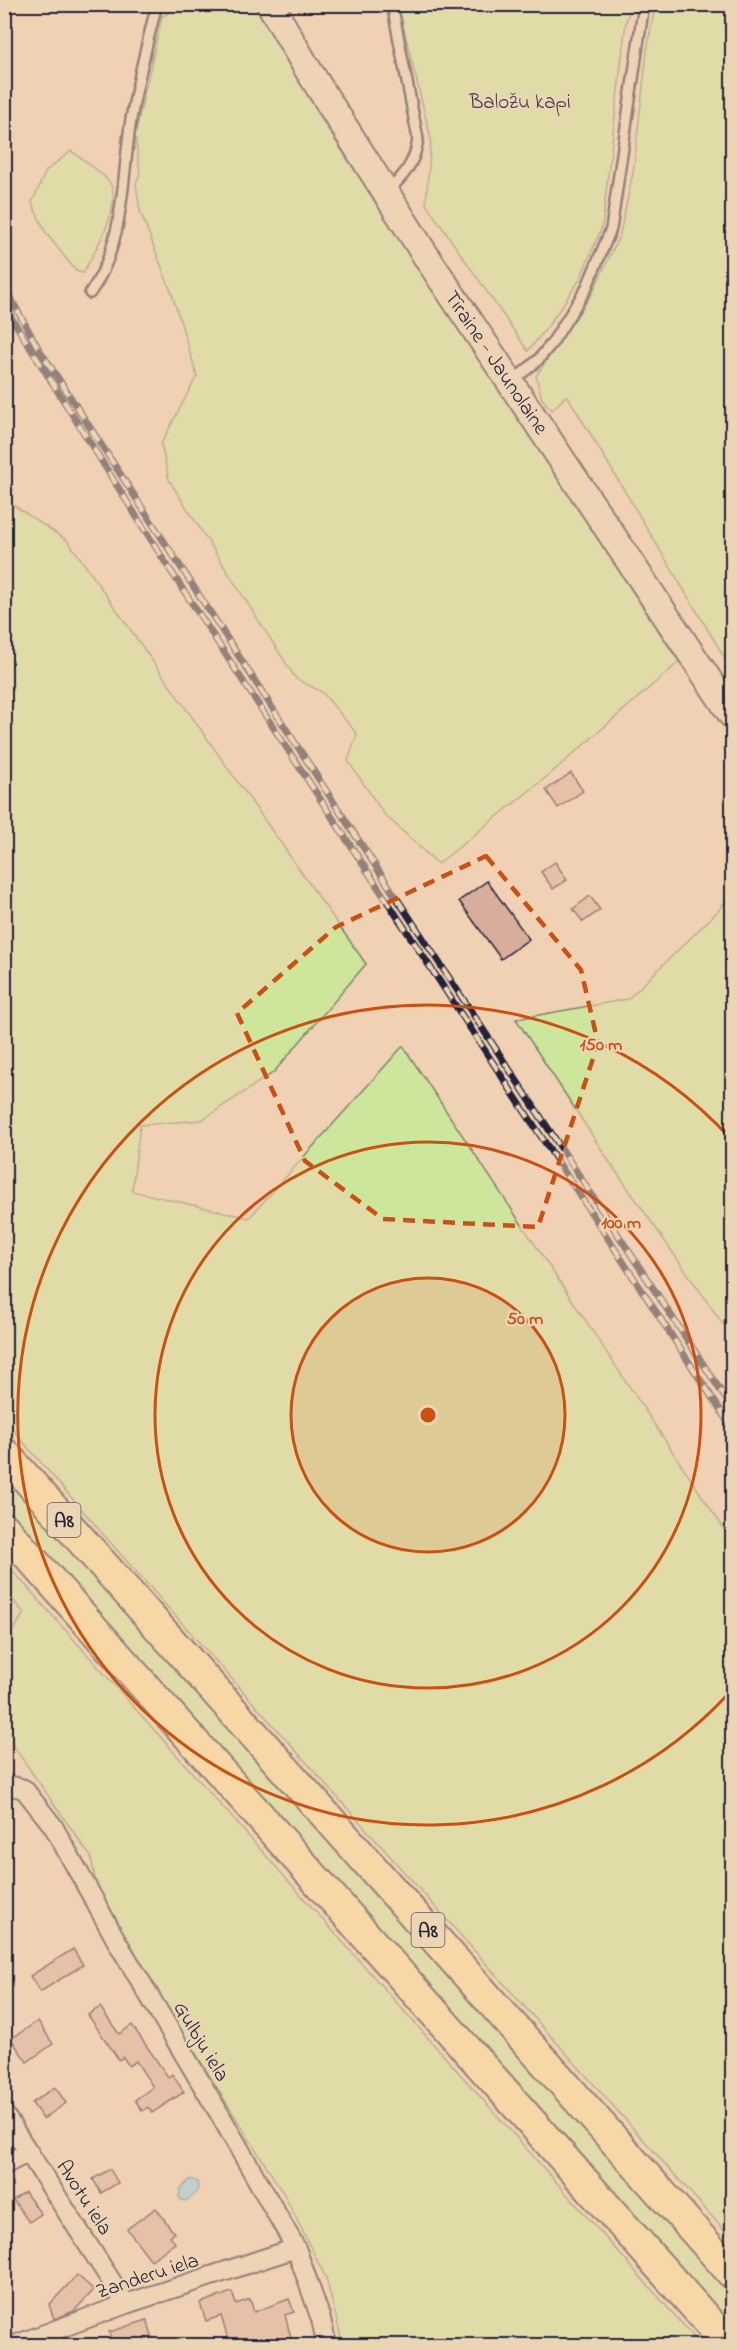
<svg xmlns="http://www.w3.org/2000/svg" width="737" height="2350" font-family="'Indie Flower',sans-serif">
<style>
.green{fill:#cee69b;stroke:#78846b;stroke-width:1.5}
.water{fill:#8acfeb;stroke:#608aa5;stroke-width:1.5}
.building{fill:#d9ad9c;stroke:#22223b;stroke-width:1.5}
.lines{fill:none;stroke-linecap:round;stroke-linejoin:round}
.service-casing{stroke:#22223b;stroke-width:14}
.minor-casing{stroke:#22223b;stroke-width:22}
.secondary-casing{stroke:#22223b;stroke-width:30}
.trunk-casing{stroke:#22223b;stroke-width:34}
.service{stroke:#ecd5b5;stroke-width:9}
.minor{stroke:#ecd5b5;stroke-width:18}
.secondary{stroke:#ecd5b5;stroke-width:26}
.trunk{stroke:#fcde96;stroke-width:30}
.rail-casing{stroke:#22223b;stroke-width:7}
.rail{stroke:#ecd5b5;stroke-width:4.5;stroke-dasharray:14;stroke-linecap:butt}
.marked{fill:none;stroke:#ca5113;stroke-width:4.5;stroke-dasharray:12 8;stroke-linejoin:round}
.ring{fill:none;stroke:#ca5113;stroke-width:3}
.labels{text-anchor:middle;stroke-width:4.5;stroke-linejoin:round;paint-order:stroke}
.shield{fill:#ecd5b5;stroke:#5f5860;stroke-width:1.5}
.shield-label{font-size:20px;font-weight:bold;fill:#22223b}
.park-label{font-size:21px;fill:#3c3f49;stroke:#ecd5b5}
.street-label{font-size:21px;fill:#22223b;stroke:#ecd5b5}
.centre{fill:#ca5113;stroke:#ecd5b5;stroke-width:3}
.ring-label{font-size:18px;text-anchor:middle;font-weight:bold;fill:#ca5113;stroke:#ecd5b5;stroke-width:4.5;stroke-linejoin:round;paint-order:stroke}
</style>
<rect width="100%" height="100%" fill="#f1d1b3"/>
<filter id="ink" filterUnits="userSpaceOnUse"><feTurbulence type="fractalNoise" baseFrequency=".0167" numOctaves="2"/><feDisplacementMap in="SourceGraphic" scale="12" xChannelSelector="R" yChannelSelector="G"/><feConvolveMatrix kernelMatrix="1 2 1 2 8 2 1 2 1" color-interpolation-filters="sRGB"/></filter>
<g filter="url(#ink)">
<!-- green -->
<path class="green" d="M170,5H256L325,125L679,662L549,775L438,864L384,814L348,761L357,734L322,692L296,679L169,480L161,444L197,376L172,294L140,211L136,183L140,173L135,135L162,16L167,14Z
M398,5H631L626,22L602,227L579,281L548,326L528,351L426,204L431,139Z
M655,5H732V670L567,395L552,410L542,399L536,376L592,294L620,234L633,173L647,51Z
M71,151C81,158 106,175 111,185C122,207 94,253 83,273L76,271L46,233L32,203L46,171Z
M4,499L68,541L366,964L274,1072L202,1120L140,1125L132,1191L249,1218L403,1046L732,1541V2239L122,1556L5,1421Z
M732,890V1337L613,1167L516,1019L628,999L720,909Z
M4,1474L732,2295V2325L5,1508Z
M4,1561L701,2345H343L326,2278L285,2196L146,1974L101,1909L91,1857L5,1734V1644L24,1613L5,1591Z"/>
<!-- water -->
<path class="water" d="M190,2179L197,2181C200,2191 194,2198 184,2201L179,2198L180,2189Z"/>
<!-- building -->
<path class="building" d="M571,773L583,791L558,808L546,790Z
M555,862L567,880L553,889L541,872Z
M487,881L529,939L501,959L459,901Z
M590,896L600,910L583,922L573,909Z
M73,1949L83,1965L40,1992L30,1976Z
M100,2007L119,2034L132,2025L168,2077L172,2074L184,2092L152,2113L148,2107L142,2111L135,2100L153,2087L136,2061L129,2066L123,2057L119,2060L88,2015Z
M38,2021L53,2044L27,2062L11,2039Z
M55,2087L66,2103L43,2119L32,2103Z
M110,2169L118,2183L101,2193L93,2179Z
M25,2192L41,2214L29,2222L13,2200Z
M156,2208L174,2233L170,2236L175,2243L151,2260L127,2229Z
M77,2275L94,2290L74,2311L54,2319L49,2305Z
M232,2292L236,2304L250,2299L254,2312L289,2299L294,2312L285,2315L292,2342L279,2346H230L221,2316L206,2321L200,2303Z
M147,2320L155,2346H113L109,2332Z"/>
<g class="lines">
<!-- service casing -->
<g class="service-casing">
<path id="service" d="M388,191C405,175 415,162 418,139L392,4
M90,293C124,246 122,181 130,126C136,85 147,44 157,4
M512,382L538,360L552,343L586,289L611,229L644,4"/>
</g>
<!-- minor casing -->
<g class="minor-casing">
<path id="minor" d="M4,1784L24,1789L53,1826L119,1945L219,2113L296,2248L321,2319L327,2346
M4,2114L126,2304
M4,2162L6,2164L29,2152
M12,2346L126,2304L296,2248"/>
</g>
<!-- secondary casing -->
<g class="secondary-casing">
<path id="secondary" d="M270,4L307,68L424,253L732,715"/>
</g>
<!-- trunk casing -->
<g class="trunk-casing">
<path id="trunk" d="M4,1453L732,2273
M4,1528L730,2346"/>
</g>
<!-- service -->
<use href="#service" class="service"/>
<!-- minor -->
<use href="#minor" class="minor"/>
<!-- secondary -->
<use href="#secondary" class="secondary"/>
<!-- trunk -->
<use href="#trunk" class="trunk"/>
<!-- rail casing -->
<g class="rail-casing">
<path id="rail" d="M4,286L37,346L344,818L732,1408
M4,306L167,565L732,1428"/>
</g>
<!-- rail -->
<use href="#rail" class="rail"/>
</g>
</g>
<!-- marked area -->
<path d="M0 0H737V2350H0ZM486,856L581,970L598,1043L538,1227L383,1219L305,1161L237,1013L336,927Z" fill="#f1d1b3" fill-opacity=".55" fill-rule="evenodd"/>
<path class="marked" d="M486,856L581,970L598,1043L538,1227L383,1219L305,1161L237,1013L336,927Z"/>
<!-- distance rings -->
<circle cx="428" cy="1415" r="137" fill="#ca5113" fill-opacity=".12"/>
<g class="ring">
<circle cx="428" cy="1415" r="137"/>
<circle cx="428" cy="1415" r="273"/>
<path d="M730 1692A410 410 0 1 1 730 1138"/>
</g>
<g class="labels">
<!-- shield labels -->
<g class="shield">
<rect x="47.5" y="1503" width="33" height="34" rx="4.5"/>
<rect x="411.5" y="1913" width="33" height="34" rx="4.5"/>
</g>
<g class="shield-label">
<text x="64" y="1527">A8</text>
<text x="428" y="1937">A8</text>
</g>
<!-- park labels -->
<g class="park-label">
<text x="520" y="108">Baložu kapi</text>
</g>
<!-- street labels -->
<g class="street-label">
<text transform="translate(497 362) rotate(56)" y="7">Tīraine - Jaunolaine</text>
<text transform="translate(202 2041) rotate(59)" y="7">Gulbju iela</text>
<text transform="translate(85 2197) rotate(57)" y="7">Avotu iela</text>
<text transform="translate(147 2275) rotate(-18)" y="7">Zanderu iela</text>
</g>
</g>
<circle cx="428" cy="1415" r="9" class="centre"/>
<g class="ring-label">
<text x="601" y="1050">150 m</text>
<text x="621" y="1228">100 m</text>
<text x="525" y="1324">50 m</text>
</g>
<!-- margin -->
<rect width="737" height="2350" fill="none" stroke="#ecd5b5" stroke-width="24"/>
<rect x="12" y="12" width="713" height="2326" fill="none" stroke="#22223b" stroke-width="2" filter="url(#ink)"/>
</svg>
